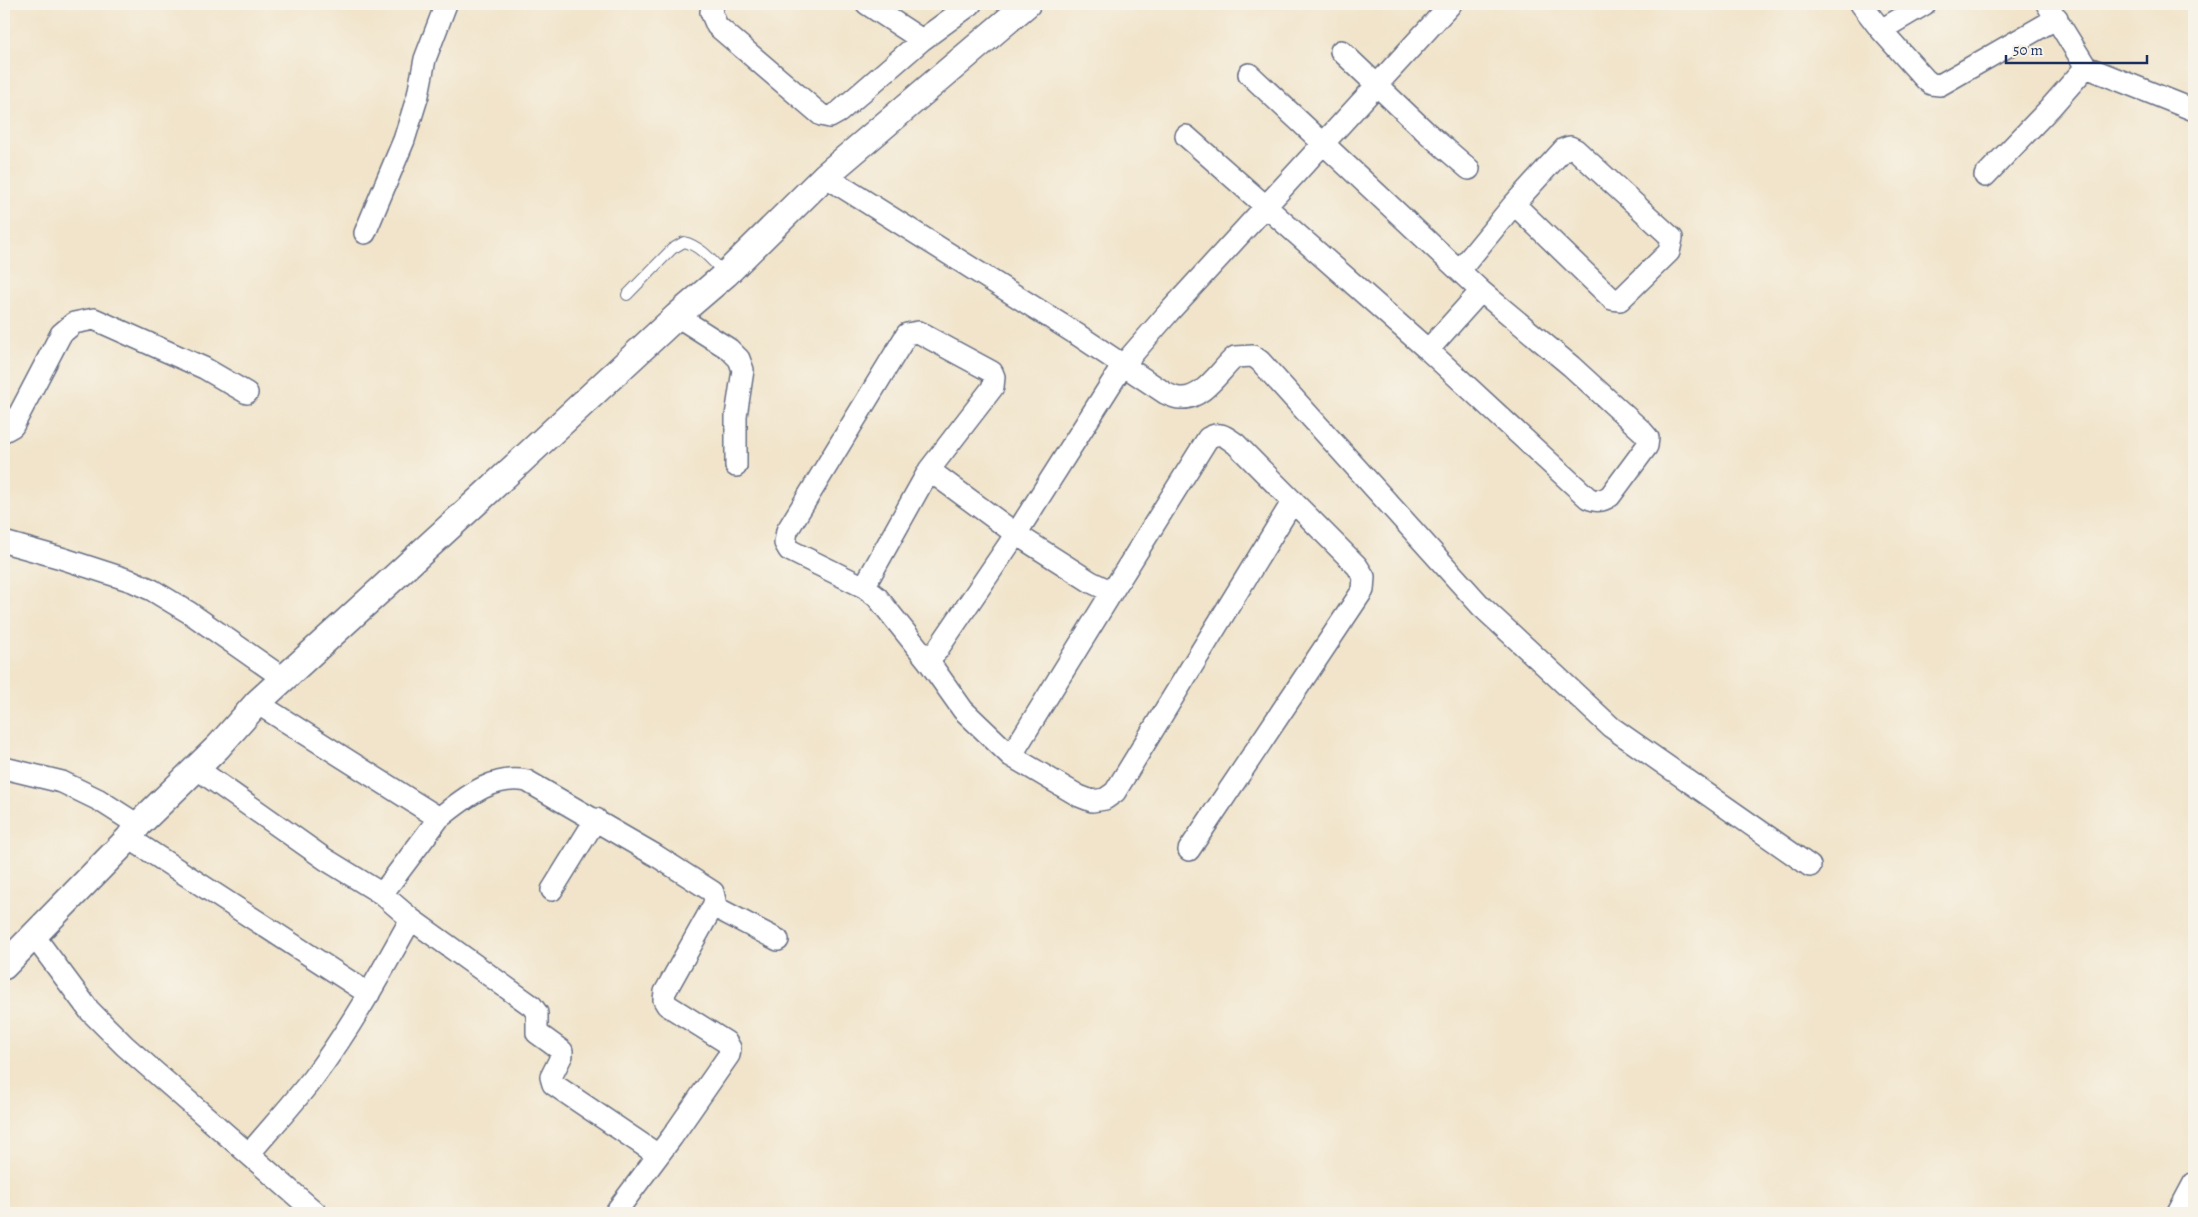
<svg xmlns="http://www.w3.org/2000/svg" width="2198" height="1217" font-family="Alegreya,serif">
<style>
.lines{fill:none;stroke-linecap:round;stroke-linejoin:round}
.service-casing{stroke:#666e84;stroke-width:12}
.minor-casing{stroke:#666e84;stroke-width:24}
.tertiary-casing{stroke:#666e84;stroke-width:29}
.service{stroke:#fff;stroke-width:10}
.minor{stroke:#fff;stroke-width:21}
.tertiary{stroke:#fff;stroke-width:26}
</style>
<rect width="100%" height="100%" fill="#f7f3e8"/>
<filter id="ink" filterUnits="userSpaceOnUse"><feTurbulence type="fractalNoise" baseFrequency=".02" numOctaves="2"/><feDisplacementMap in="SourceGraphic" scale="10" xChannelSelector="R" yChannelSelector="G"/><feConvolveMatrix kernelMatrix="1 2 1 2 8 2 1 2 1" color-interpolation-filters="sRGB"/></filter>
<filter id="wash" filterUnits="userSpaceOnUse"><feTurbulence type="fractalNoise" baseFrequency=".0096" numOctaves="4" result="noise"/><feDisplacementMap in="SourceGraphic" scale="20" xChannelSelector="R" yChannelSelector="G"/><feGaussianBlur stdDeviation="1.12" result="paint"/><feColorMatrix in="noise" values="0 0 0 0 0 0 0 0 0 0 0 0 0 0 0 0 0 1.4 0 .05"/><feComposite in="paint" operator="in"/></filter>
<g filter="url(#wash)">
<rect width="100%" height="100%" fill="#f1e4ca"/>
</g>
<g filter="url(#ink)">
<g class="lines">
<!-- service casing -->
<g class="service-casing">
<path id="service" d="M627,295L672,249L684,242C701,246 713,262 725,274"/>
</g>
<!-- minor casing -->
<g class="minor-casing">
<path id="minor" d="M713,4L711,12L717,26L821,115L830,117L839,112L922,40
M867,4L922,40L971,4
M1861,4L1881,30L1925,79L1931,84L1940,85L2057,18
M2047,4L2086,67L2194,110
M1881,30L1925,4
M1341,51L1425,131L1469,169
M1186,136L1428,350L1588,498C1597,502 1602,501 1610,496L1647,446L1648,438L1642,431L1571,366L1481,291L1249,74
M825,176L1078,335L1165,393C1169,395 1175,398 1180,398C1203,400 1220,370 1235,357L1253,356L1260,361L1481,606L1611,727L1810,866
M1985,176L2050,108L2086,67
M365,233L404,140L418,95L425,59L446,4
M1460,270L1514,204L1564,149L1570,147L1576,150L1672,238L1669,252L1620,300L1612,299L1514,204
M677,316L729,349L739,359L743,370L736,416V466
M1428,350L1481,291
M4,431L13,426L61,334L74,323L94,319L204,368L247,393
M929,470L1016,534L1091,582L1112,592L1208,438C1220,431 1225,436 1236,444L1357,566L1364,577L1363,590L1189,850
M4,542L61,558L132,581L152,590L190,613L283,678
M864,587L929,470L993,387L994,377L992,372L918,332L907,334L787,531L785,543L789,550L864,587L877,597L929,662L963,710L1011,756L1079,796L1092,801L1105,799L1115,792L1293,501
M929,662L1016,534L1123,365L1169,312L1451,4
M257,703L439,818L382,894
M1011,756L1112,592
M4,768L62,782L99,800L138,825
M196,768L325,859L382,894L411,919L532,1006L537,1013V1033L562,1051V1055L551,1077L553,1084L658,1155
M439,818C465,798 492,774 527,781L655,855L713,892L715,901L713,906L665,992L664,1000L667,1005L726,1042L730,1048L729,1055L672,1137L615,1213
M129,838L369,994
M552,890L596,819
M713,906L778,940
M34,936L89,1010L125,1046L316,1213
M249,1154C270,1129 293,1104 313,1078C351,1028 381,973 411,919
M2178,1213L2194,1183"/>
</g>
<!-- tertiary casing -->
<g class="tertiary-casing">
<path id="tertiary" d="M4,966L129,838L138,825L218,747L257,703L480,499L677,316L726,274L825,176L1027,4"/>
</g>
<!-- service -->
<use href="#service" class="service"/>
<!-- minor -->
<use href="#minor" class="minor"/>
<!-- tertiary -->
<use href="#tertiary" class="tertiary"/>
</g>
</g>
<!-- margin -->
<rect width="2198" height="1217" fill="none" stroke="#f7f3e8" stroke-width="20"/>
<!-- scale -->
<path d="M2006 55v8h141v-8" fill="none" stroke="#1b2f5e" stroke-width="2.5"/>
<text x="2013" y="55" font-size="15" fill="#1b2f5e" stroke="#f7f3e8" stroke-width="4" paint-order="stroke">50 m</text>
</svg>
